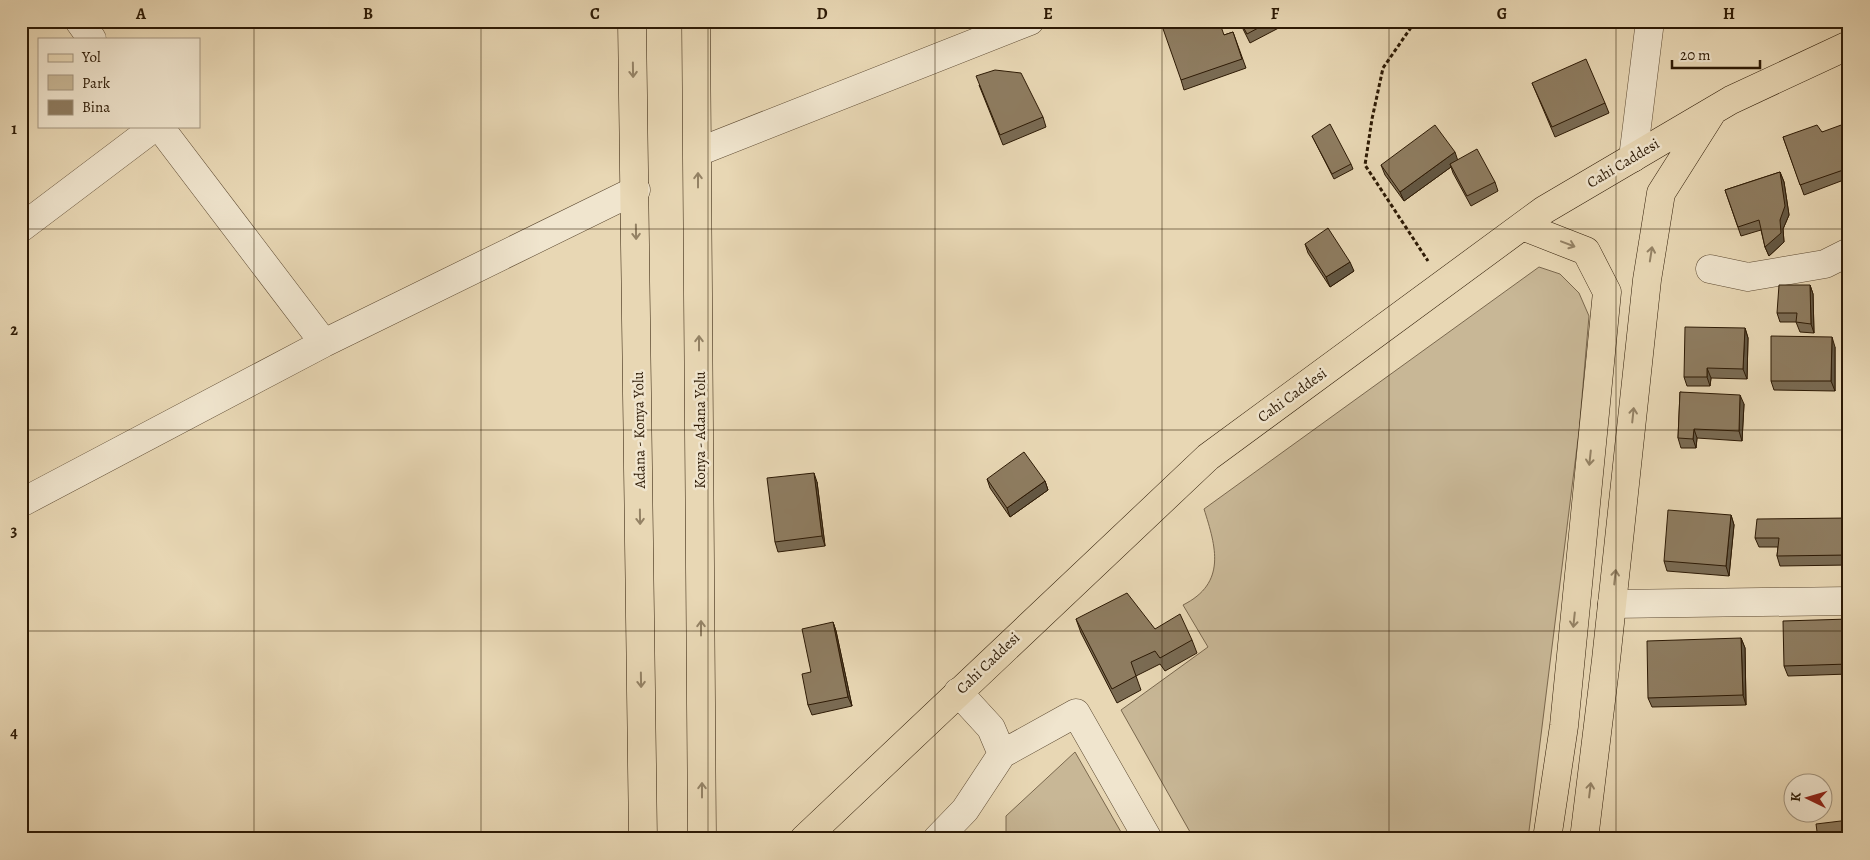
<svg xmlns="http://www.w3.org/2000/svg" width="1870" height="860" font-family="Alegreya,serif">
<style>
.green{fill:#c8b796;stroke:#7a684e}
.lines{fill:none;stroke-linecap:round;stroke-linejoin:round}
.minor-casing{stroke:#5c4931;stroke-width:29}
.major-casing{stroke:#2d1a05;stroke-width:29}
.highway-casing{stroke:#2d1a05;stroke-width:29}
.path{stroke:#2d1a05;stroke-width:3;stroke-dasharray:4 2.5;stroke-linecap:butt}
.minor{stroke:#f0e5ce;stroke-width:28}
.major{stroke:#e8d7b4;stroke-width:28}
.highway{stroke:#e8d7b4;stroke-width:28}
.wall{fill:#7a6b53;stroke:#2d1a05}
.shaded-wall{fill:#635743;stroke:#2d1a05}
.building{fill:#8e7c60;stroke:#2d1a05}
.oneway{stroke:#948265}
.grid{fill:none;stroke:#2d1a05;stroke-width:1;stroke-opacity:0.55}
.labels{text-anchor:middle;stroke-width:5;stroke-linejoin:round;paint-order:stroke}
.street-label{font-size:15px;fill:#2d1a05;stroke:#f0e5ce}
.neatline{fill:none;stroke:#2d1a05;stroke-width:2}
.grid-label{font-size:16px;text-anchor:middle;font-weight:bold;fill:#2d1a05}
</style>
<rect width="100%" height="100%" fill="#e8d7b4"/>
<filter id="stains"><feTurbulence type="fractalNoise" baseFrequency=".004" numOctaves="4"/><feColorMatrix values="0 0 0 0 .2 0 0 0 0 .09 0 0 0 0 .02 0 0 0 .5 -.17"/></filter>
<radialGradient id="worn" r=".72"><stop offset=".6" stop-color="#630" stop-opacity="0"/><stop offset="1" stop-color="#630" stop-opacity=".3"/></radialGradient>
<!-- green -->
<path class="green" d="M1539,267L1560,274L1579,293L1589,316L1579,431L1528,839H1194L1121,710L1208,647L1183,605C1227,583 1216,547 1204,509Z
M1075,752L1125,839H1006V816Z"/>
<g class="lines">
<!-- minor casing -->
<g class="minor-casing">
<path id="minor" d="M79,21L92,39
M159,126L324,343
M698,152L1030,21
M1633,158L1650,21
M21,228L156,126
M1710,269L1748,277L1825,264L1849,252
M21,503L324,343L636,190
M1612,604L1849,601
M1002,754L1076,713L1148,839
M937,839L965,810L1002,754L991,728L958,692"/>
</g>
<!-- major casing -->
<g class="major-casing">
<path id="major" d="M1522,226L1586,251L1607,292L1564,726L1547,839
M804,839L1208,457L1544,210L1731,100L1849,45
M1584,839L1606,660L1647,280L1661,193L1711,114"/>
</g>
<!-- highway casing -->
<g class="highway-casing">
<path id="highway" d="M632,21L643,839
M696,21L702,839"/>
</g>
<!-- path -->
<path class="path" d="M1412,21V26L1383,68L1372,119L1365,165L1428,261"/>
<!-- minor -->
<use href="#minor" class="minor"/>
<!-- major -->
<use href="#major" class="major"/>
<!-- highway -->
<use href="#highway" class="highway"/>
</g>
<!-- wall -->
<path class="wall" d="M1239,21H1292L1250,43Z
M1233,32L1246,68L1184,90L1181,80L1224,35Z
M1532,83L1605,103L1609,113L1555,137Z
M979,85L1043,117L1046,127L1003,145Z
M1822,132L1849,137V178L1804,195L1783,137Z
M1312,136L1351,164L1353,169L1334,179Z
M1458,160L1495,182L1498,191L1471,206L1453,173L1451,167L1404,201L1385,175L1381,165Z
M1780,172L1784,182L1789,215L1783,229L1784,242L1769,256L1765,247L1761,230L1741,236L1725,190Z
M1305,244L1354,271L1330,287L1308,253Z
M1810,285L1813,294L1814,333L1800,332L1796,322H1780L1777,313Z
M1745,328L1748,338L1747,379L1711,378L1710,386H1687L1684,377Z
M1835,347V391L1774,390L1771,381Z
M1680,392L1744,404L1742,441L1697,438L1696,448H1681L1678,438Z
M987,479L1045,481L1048,490L1010,517L990,488Z
M817,482L825,546L778,552L775,542Z
M1731,515L1734,525L1729,576L1667,571L1664,561Z
M1849,518V565L1780,566L1777,556L1778,547H1759L1755,538Z
M1076,619L1155,629L1192,640L1197,653L1165,671L1160,664L1136,676L1141,690L1117,703L1081,633Z
M1849,619V674L1788,676L1784,666Z
M833,622L836,631L852,706L812,715L808,705L811,672Z
M1741,638L1745,648L1746,705L1652,707L1648,698Z"/>
<!-- shaded-wall -->
<path class="shaded-wall" d="M1455,152L1458,161L1450,164L1451,167L1404,201L1400,192Z
M1780,172L1784,182L1789,215L1783,229L1784,242L1769,256L1765,247L1780,220Z
M1350,262L1354,271L1330,287L1326,277Z
M1810,285L1813,294L1814,333L1811,324Z
M1745,328L1748,338L1747,379L1743,369Z
M1832,337L1835,347V391L1831,381Z
M1707,368L1711,378L1710,386L1707,377Z
M1740,395L1744,404L1742,441L1739,431Z
M1694,429L1697,438L1696,448L1693,439Z
M814,473L817,482L825,546L822,536Z
M1045,481L1048,490L1010,517L1007,508Z
M1731,515L1734,525L1729,576L1726,566Z
M833,622L836,631L852,706L848,697Z
M1741,638L1745,648L1746,705L1743,695Z"/>
<!-- building -->
<path class="building" d="M1166,21H1219L1224,35L1233,32L1242,59L1181,80L1161,23Z
M1240,21H1271L1247,34Z
M1586,59L1605,103L1552,127L1532,83Z
M995,70L1021,73L1043,117L1000,135L976,76Z
M1330,124L1351,164L1332,174L1312,136Z
M1844,124L1849,137V168L1800,185L1783,137L1817,125L1822,132Z
M1435,125L1455,152L1400,192L1381,165Z
M1477,149L1495,182L1467,196L1450,164Z
M1780,172L1785,206L1780,220L1781,233L1765,247L1759,220L1738,227L1725,190Z
M1328,228L1350,262L1326,277L1305,244Z
M1779,285H1810L1811,324L1796,322L1797,313H1777Z
M1685,327L1745,328L1743,369L1707,368V377H1684Z
M1771,336L1832,337L1831,381H1771Z
M1680,392L1740,395L1739,431L1694,429L1693,439L1678,438Z
M1024,452L1045,481L1007,508L987,479Z
M814,473L822,536L775,542L767,478Z
M1668,510L1731,515L1726,566L1664,561Z
M1849,518V555L1777,556L1779,538H1755L1757,519Z
M1127,593L1155,629L1180,614L1192,640L1160,658L1155,651L1131,662L1136,676L1112,689L1076,619Z
M1849,619V664L1784,666L1783,621Z
M833,622L848,697L808,705L802,674L811,672L802,629Z
M1741,638L1743,695L1648,698L1647,641Z
M1849,820V839H1818L1816,824Z"/>
<!-- one-way arrows -->
<defs><path id="oneway-shaft" d="M-6 0H5M1.5-3L5.5 0L1.5 3" fill="none" stroke-width="1.6" stroke-linecap="round" stroke-linejoin="round" transform="scale(1.25)"/></defs>
<g class="oneway">
<use href="#oneway-shaft" transform="translate(633 70) rotate(89)"/>
<use href="#oneway-shaft" transform="translate(698 180) rotate(-90)"/>
<use href="#oneway-shaft" transform="translate(636 232) rotate(89)"/>
<use href="#oneway-shaft" transform="translate(1568 244) rotate(21)"/>
<use href="#oneway-shaft" transform="translate(1651 254) rotate(-81)"/>
<use href="#oneway-shaft" transform="translate(699 343) rotate(-90)"/>
<use href="#oneway-shaft" transform="translate(1633 415) rotate(-84)"/>
<use href="#oneway-shaft" transform="translate(1590 458) rotate(96)"/>
<use href="#oneway-shaft" transform="translate(640 517) rotate(89)"/>
<use href="#oneway-shaft" transform="translate(1615 577) rotate(-84)"/>
<use href="#oneway-shaft" transform="translate(1574 620) rotate(96)"/>
<use href="#oneway-shaft" transform="translate(701 628) rotate(-90)"/>
<use href="#oneway-shaft" transform="translate(641 680) rotate(89)"/>
<use href="#oneway-shaft" transform="translate(702 790) rotate(-90)"/>
<use href="#oneway-shaft" transform="translate(1590 790) rotate(-83)"/>
</g>
<!-- grid -->
<path class="grid" d="M254,21V839M481,21V839M708,21V839M935,21V839M1162,21V839M1389,21V839M1616,21V839M21,229H1849M21,430H1849M21,631H1849"/>
<g class="labels">
<!-- street labels -->
<g class="street-label">
<text transform="translate(1623 163) rotate(-31)" y="5">Cahi Caddesi</text>
<text transform="translate(1292 395) rotate(-36)" y="5">Cahi Caddesi</text>
<text transform="translate(639 430) rotate(-91)" y="5">Adana - Konya Yolu</text>
<text transform="translate(700 430) rotate(-90)" y="5">Konya - Adana Yolu</text>
<text transform="translate(988 663) rotate(-44)" y="5">Cahi Caddesi</text>
</g>
</g>
<!-- margin -->
<rect width="1870" height="860" fill="none" stroke="#e8d7b4" stroke-width="55"/>
<!-- legend -->
<rect x="38" y="38" width="162" height="90" fill="#f0e5ce" stroke="#a2947e"/>
<rect x="48" y="54" width="25" height="8" fill="#e8d7b4" stroke="#a2947e"/>
<text x="82" y="62" font-size="15" fill="#2d1a05">Yol</text>
<rect x="48" y="75" width="25" height="15" fill="#c8b796" stroke="#a2947e"/>
<text x="82" y="88" font-size="15" fill="#2d1a05">Park</text>
<rect x="48" y="100" width="25" height="15" fill="#8e7c60" stroke="#a2947e"/>
<text x="82" y="112" font-size="15" fill="#2d1a05">Bina</text>
<!-- north arrow -->
<g transform="translate(1808 798) rotate(275)"><circle r="24" fill="#f0e5ce" stroke="#a2947e"/>
<path d="M0-4L9 19L0 12L-9 19Z" fill="#8f2418"/>
<text y="-8" font-size="14" font-weight="bold" text-anchor="middle" fill="#2d1a05">K</text>
</g>
<!-- scale -->
<path d="M1672 60v8h88v-8" fill="none" stroke="#2d1a05" stroke-width="2.5"/>
<text x="1680" y="60" font-size="15" fill="#2d1a05" stroke="#f0e5ce" stroke-width="4" paint-order="stroke">20 m</text>
<rect x="28" y="28" width="1814" height="804" class="neatline"/>
<g class="grid-label">
<text x="141" y="19">A</text>
<text x="368" y="19">B</text>
<text x="595" y="19">C</text>
<text x="822" y="19">D</text>
<text x="1048" y="19">E</text>
<text x="1275" y="19">F</text>
<text x="1502" y="19">G</text>
<text x="1729" y="19">H</text>
<text x="14" y="134">1</text>
<text x="14" y="335">2</text>
<text x="14" y="536">3</text>
<text x="14" y="738">4</text>
</g>
<rect width="100%" height="100%" filter="url(#stains)"/>
<rect width="100%" height="100%" fill="url(#worn)"/>
</svg>
